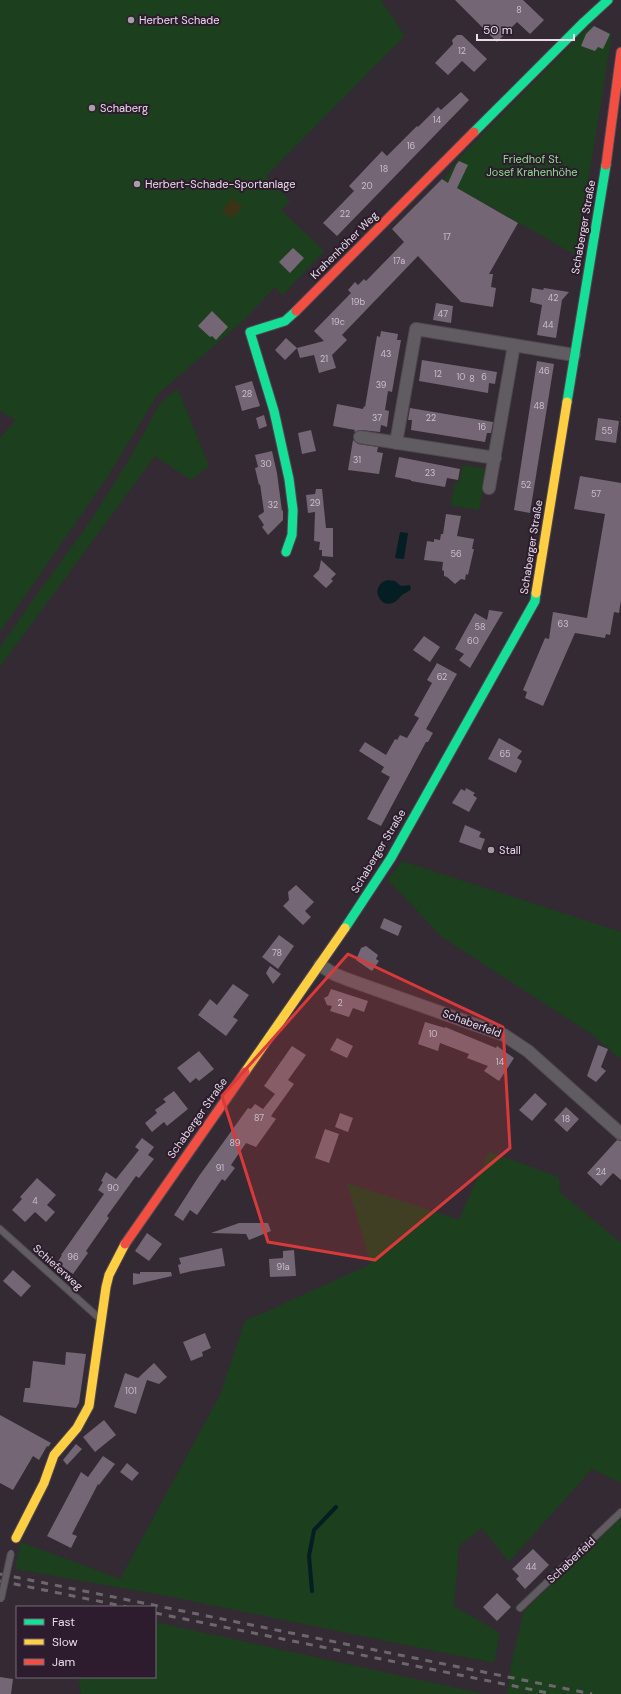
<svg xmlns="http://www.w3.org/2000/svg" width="621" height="1694" font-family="'DM Sans',sans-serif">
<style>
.green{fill:#1c401d}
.sand{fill:#3b3317}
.water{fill:#051e24}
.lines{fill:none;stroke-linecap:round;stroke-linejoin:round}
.stream{stroke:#051e24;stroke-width:4}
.building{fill:#746674}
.lane-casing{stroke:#504850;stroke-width:8}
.street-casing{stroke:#504850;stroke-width:14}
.fast-casing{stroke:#504850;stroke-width:11}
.slow-casing{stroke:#504850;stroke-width:11}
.jam-casing{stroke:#504850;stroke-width:11}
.lane{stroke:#615b62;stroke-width:6}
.street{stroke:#615b62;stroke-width:12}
.fast{stroke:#16e098;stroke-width:9}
.slow{stroke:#ffcf43;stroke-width:9}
.jam{stroke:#f24e42;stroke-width:9}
.rail{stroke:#6d676d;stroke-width:3;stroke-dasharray:7 7;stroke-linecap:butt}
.lane-bridge-casing{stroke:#504850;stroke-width:8;stroke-linecap:butt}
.lane-bridge{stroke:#615b62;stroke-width:6}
.marked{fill:#d83a3b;fill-opacity:0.2;stroke:#d83a3b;stroke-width:3;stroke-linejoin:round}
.poi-dot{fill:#a89ea8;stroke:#2c1c2d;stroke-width:1.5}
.labels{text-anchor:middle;stroke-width:4;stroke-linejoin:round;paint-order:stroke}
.number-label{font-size:9px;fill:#cabeca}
.poi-label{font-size:11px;fill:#e7dce7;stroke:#2c1c2d;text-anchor:start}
.park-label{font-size:11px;fill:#8fde90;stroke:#2c1c2d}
.street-label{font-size:11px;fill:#e7dce7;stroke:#2c1c2d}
</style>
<rect width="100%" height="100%" fill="#332a33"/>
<!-- green -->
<path class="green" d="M0,0H381L405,36L266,176L290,201L281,210L324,251L283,295L275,287L244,320L158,394L108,476L0,632V438L16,420L0,411Z
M591,25L612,34L576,255L443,180L461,156Z
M178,389L209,466L191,480L155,456L0,667V647L30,604L92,519L133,453L160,403Z
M463,465L487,469L479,510L450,505L455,482L459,483Z
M402,861L621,932V1056L619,1058L593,1035L442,937L388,880Z
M489,1152L559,1177L560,1192L621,1243V1483L592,1469L509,1562L482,1528L459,1546L454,1606L500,1633L494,1663L162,1595L15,1569L21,1542L120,1579L220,1395L245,1321L371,1264L347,1183L459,1220Z
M621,1518V1694H507L512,1660L524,1611Z
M155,1622L484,1694H81L78,1677H155Z"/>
<!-- sand -->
<path class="sand" d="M233,198L243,207L231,219L222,210Z"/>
<!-- water -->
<path class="water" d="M400,532L408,533L404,559L395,558Z
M387,580L395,581L401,586L410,585L411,589C409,592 404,593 401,596C384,618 366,587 387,580Z"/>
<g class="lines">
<!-- stream -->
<path class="stream" d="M312,1591L309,1556L314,1530L336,1507"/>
</g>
<!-- building -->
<path class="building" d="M455,0H523L544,20L530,34L517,22L497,42Z
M594,26L610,34L603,49L598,47L595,51L581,46L586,34Z
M457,35H462L487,59L474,72L462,61L448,75L435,63L453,44L452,40Z
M461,92L469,100L337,236L323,223L354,191L349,186L382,151L387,156L417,126L418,127L438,107L441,110Z
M459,161L468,165L457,188L518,223L489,274H493L491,287L496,288L493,307L461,302L418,256L342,335L347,340L332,355L336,368L319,373L314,355L300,358L297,348L324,341L314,331L351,293L348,290L355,282L358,285L364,279L366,281L404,242L392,229L442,179L448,183L456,165Z
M293,248L304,258L290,273L279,262Z
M532,288L543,290L544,288L569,292L562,300L556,338L537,335L542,305L530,302Z
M436,303L453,306L451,323L433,320Z
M212,311L228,327L216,340L212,336L210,337L198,326Z
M381,331L398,334L397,340H401L392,392L388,391L385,410L389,411L387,427L381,425L380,432L361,430L354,432L355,430L333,426L337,404L363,409L364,406L365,407L377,336L380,337Z
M286,338L297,348L285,360L275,350Z
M422,360L497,372L495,384L489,383L488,393L419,381Z
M537,361L554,364L530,513L514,510Z
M252,381L260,406L242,411L235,386Z
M410,408L493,422L491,433H487L485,442L411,430L412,420H408Z
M264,415L267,426L259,429L256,418Z
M598,418L619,421L616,443L595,440Z
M311,430L316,451L302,454L298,433Z
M353,440L358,444L378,447L377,452L383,453L379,474L348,470Z
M272,451L277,473L282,511L283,510V520L268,535L262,527L264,525L258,516L264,512L260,484L259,485L255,468L258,467L255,455Z
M399,457L460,469L458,480L447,478L445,487L411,481V480L395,477Z
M580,476L621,483V600L619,613L614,612L610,635L606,634L605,638L575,633L543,706L525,698L527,692L523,690L545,638L549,639L553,612L587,618L605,514L574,509Z
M316,489H322L326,528H333V557L322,556V550H319L320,542L314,541L315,512L308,513L306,495L315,494Z
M446,514L461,516L457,536L474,539L472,549H474L468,575L466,574L465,580L461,579L455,584L447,577L444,576V571L442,570L443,562L424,560L427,541L434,542V539L440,540L441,534H443Z
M321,560L336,574L331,579L333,581L326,588L313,576L319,570Z
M489,610L503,612L470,668L459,660L464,654L455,649L475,613L487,620Z
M424,636L440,647L430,662L413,650Z
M437,663L457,674L426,729L433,733L428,742H426L381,826L367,819L390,777L381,772L384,767L359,751L365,742L386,755L395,739L397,740L400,735L407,738L419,718L414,715L432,683L427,680Z
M499,738L522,751L517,758L522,761L516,773L488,759Z
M466,788L475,793L473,795L477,798L469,812L452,803L461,789L465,791Z
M465,825L481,832L479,837L485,839L481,850L459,842Z
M296,885L314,902L305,911L311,917L303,925L283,906L289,900L288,892Z
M384,918L402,926L398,936L380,928Z
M279,935L294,946L278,969L262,957Z
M366,946L378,955L376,959L379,961L372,971L356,960L361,948Z
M270,966L281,974L273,984L266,973Z
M233,984L249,995L233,1017L238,1020L226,1036L198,1015L210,999L217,1005Z
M331,989L368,1001L364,1012L353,1008L349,1017L330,1011L332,1006L327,1005L324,998L328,996Z
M425,1022L445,1028V1027L496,1048L497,1046L514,1058L499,1081L484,1071L488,1066L467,1058L469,1054L440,1043L438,1051L418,1044Z
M337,1038L353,1046L347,1058L330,1050Z
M598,1045L608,1049L601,1067L606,1071L596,1082L587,1076Z
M292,1046L306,1055L288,1080L294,1084L271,1116L276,1119L256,1147L246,1143L231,1165L235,1168L225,1181L222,1179L197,1215L190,1210L183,1221L174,1215L199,1176L248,1108L251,1109L255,1104L263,1109L275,1094L264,1086Z
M199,1051L214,1069L199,1081L196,1078L190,1083L177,1068Z
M174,1091L188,1109L167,1126L164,1122L152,1132L145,1123L157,1113L155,1110L166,1102L163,1099Z
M535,1093L547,1104L532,1121L519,1110Z
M566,1107L579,1119L567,1132L554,1120Z
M340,1113L353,1118L348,1132L335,1127Z
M325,1129L339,1134L329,1163L315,1158Z
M142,1138L154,1147L148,1155L154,1159L139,1178L136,1176L107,1216L109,1218L86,1251L88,1253L73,1274L57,1263L62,1255H61L104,1194L98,1190L103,1182L101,1181L106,1172L116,1179L139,1150L135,1147Z
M617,1140L621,1141V1180L613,1173L601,1186L587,1173Z
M37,1178L56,1195L47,1205L55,1212L46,1222L35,1212L25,1222L12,1210L22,1199L20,1197Z
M239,1223H268L271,1231L249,1240L246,1234L211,1233Z
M147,1233L162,1244L149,1261L135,1251Z
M222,1248L225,1266L192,1271L180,1274L178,1265L181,1264L179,1258Z
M294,1250L296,1276L270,1277L269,1259L283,1258V1251Z
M13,1270L31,1286L21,1297L3,1281Z
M140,1272H171L172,1276L133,1285V1273L140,1274Z
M205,1333L211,1348L202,1352L203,1356L191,1361L183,1342Z
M66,1352L86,1354L79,1403L76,1408L23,1402L25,1388H30L33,1361L65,1365Z
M154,1363L167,1377L159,1384L147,1380L136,1414L114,1407L125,1373L138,1378Z
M0,1415L51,1443L48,1447L47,1446L39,1460L33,1456L13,1490L0,1483Z
M104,1420L116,1435L95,1452L83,1437Z
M76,1444L82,1449L67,1465L63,1460Z
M103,1456L115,1464L99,1485L98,1484L72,1534L77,1536L71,1548L47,1536L81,1472L88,1477Z
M127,1463L139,1473L132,1481L120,1472Z
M533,1549L549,1565L525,1589L516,1579L519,1576L512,1569Z
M497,1593L511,1607L497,1621L483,1607Z
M0,1677L13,1679L11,1694H0Z"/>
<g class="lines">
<!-- lane casing -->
<g class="lane-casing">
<path id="lane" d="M0,1229L99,1318
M520,1608L621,1512"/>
</g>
<!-- street casing -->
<g class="street-casing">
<path id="street" d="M360,437L495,458
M396,443L416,329L574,355
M489,488L514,345
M320,965L334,974L349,980L504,1035L528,1051L621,1134"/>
</g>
<!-- fast casing -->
<g class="fast-casing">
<path id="fast" d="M474,132L584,22L608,0
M567,402L606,165
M286,552L292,535L293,510L289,479L274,411L250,332L285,321L296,311
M345,928L391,858L535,601L536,593"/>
</g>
<!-- slow casing -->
<g class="slow-casing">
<path id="slow" d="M536,593L567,402
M245,1072L345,928
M16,1538L44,1483L54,1455L77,1428L89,1406L106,1287L109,1275L125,1244"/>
</g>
<!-- jam casing -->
<g class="jam-casing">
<path id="jam" d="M606,165L621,52
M296,311L474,132
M125,1244L245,1072"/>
</g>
<!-- lane -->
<use href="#lane" class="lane"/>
<!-- street -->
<use href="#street" class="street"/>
<!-- fast -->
<use href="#fast" class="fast"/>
<!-- slow -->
<use href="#slow" class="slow"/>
<!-- jam -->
<use href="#jam" class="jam"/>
<!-- rail -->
<path class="rail" d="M0,1574L592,1694
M0,1581L127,1607
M155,1613L553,1694"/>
<!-- lane-bridge casing -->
<g class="lane-bridge-casing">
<path id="lane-bridge" d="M1,1599L11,1553"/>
</g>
<!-- lane-bridge -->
<use href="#lane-bridge" class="lane-bridge"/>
</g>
<!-- marked area -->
<path class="marked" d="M348,954L503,1027L510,1148L375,1260L268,1242L222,1096Z"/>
<!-- markers -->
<g class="poi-dot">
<circle cx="131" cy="20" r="4"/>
<circle cx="92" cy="108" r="4"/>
<circle cx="137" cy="184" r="4"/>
<circle cx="491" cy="850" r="4"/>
</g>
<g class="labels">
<!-- number labels -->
<g class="number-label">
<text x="519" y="13">8</text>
<text x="462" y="54">12</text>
<text x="437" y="123">14</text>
<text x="411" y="149">16</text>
<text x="384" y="172">18</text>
<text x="367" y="189">20</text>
<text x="345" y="217">22</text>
<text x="447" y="240">17</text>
<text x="399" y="264">17a</text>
<text x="553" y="301">42</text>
<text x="358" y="305">19b</text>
<text x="443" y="317">47</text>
<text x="338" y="325">19c</text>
<text x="548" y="328">44</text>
<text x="386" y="357">43</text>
<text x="324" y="362">21</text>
<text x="544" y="374">46</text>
<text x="438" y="377">12</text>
<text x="461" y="380">10</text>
<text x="484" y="380">6</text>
<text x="472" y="382">8</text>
<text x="381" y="388">39</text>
<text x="247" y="397">28</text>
<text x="539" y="409">48</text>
<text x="377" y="421">37</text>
<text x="431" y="421">22</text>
<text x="482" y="430">16</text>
<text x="607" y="434">55</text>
<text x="357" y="463">31</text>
<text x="266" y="467">30</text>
<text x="430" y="476">23</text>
<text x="526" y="488">52</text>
<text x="596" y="497">57</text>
<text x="315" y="506">29</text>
<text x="273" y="508">32</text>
<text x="456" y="557">56</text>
<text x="563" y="627">63</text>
<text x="480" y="630">58</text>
<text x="473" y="644">60</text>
<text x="442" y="680">62</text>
<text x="505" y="757">65</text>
<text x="277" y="956">78</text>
<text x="340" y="1006">2</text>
<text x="433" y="1037">10</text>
<text x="500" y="1065">14</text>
<text x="259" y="1121">87</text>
<text x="566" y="1122">18</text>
<text x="235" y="1146">89</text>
<text x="220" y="1171">91</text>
<text x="601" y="1175">24</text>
<text x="113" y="1191">90</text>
<text x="35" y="1204">4</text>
<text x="73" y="1260">96</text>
<text x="283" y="1270">91a</text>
<text x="131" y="1394">101</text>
<text x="531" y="1570">44</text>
</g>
<!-- poi labels -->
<g class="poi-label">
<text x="139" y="24">Herbert Schade</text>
<text x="100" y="112">Schaberg</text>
<text x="145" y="188">Herbert-Schade-Sportanlage</text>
<text x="499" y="854">Stall</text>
</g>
<!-- park labels -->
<g class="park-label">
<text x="532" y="163">Friedhof St.<tspan x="532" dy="13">Josef Krahenhöhe</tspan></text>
</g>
<!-- street labels -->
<g class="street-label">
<text transform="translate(583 227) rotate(-80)" y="4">Schaberger Straße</text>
<text transform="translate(344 245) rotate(-45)" y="4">Krahenhöher Weg</text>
<text transform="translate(531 547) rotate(-81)" y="4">Schaberger Straße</text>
<text transform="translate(378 851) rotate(-59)" y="4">Schaberger Straße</text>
<text transform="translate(472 1023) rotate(20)" y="4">Schaberfeld</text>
<text transform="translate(197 1118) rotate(-55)" y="4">Schaberger Straße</text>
<text transform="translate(58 1267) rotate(42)" y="4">Schieferweg</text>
<text transform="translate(571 1560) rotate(-43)" y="4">Schaberfeld</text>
</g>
</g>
<!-- legend -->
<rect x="16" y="1606" width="140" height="72" fill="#2c1c2d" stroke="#776977"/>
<rect x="24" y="1619" width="20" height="6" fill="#16e098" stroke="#776977"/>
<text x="52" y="1626" font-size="12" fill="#e7dce7">Fast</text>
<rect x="24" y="1639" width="20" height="6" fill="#ffcf43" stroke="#776977"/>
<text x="52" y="1646" font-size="12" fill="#e7dce7">Slow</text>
<rect x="24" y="1659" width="20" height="6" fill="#f24e42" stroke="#776977"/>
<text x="52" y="1666" font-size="12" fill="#e7dce7">Jam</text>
<!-- scale -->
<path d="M477 34v6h97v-6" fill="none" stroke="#e7dce7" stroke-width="2"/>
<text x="483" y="34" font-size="12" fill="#e7dce7" stroke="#2c1c2d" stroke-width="3" paint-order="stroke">50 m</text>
</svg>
